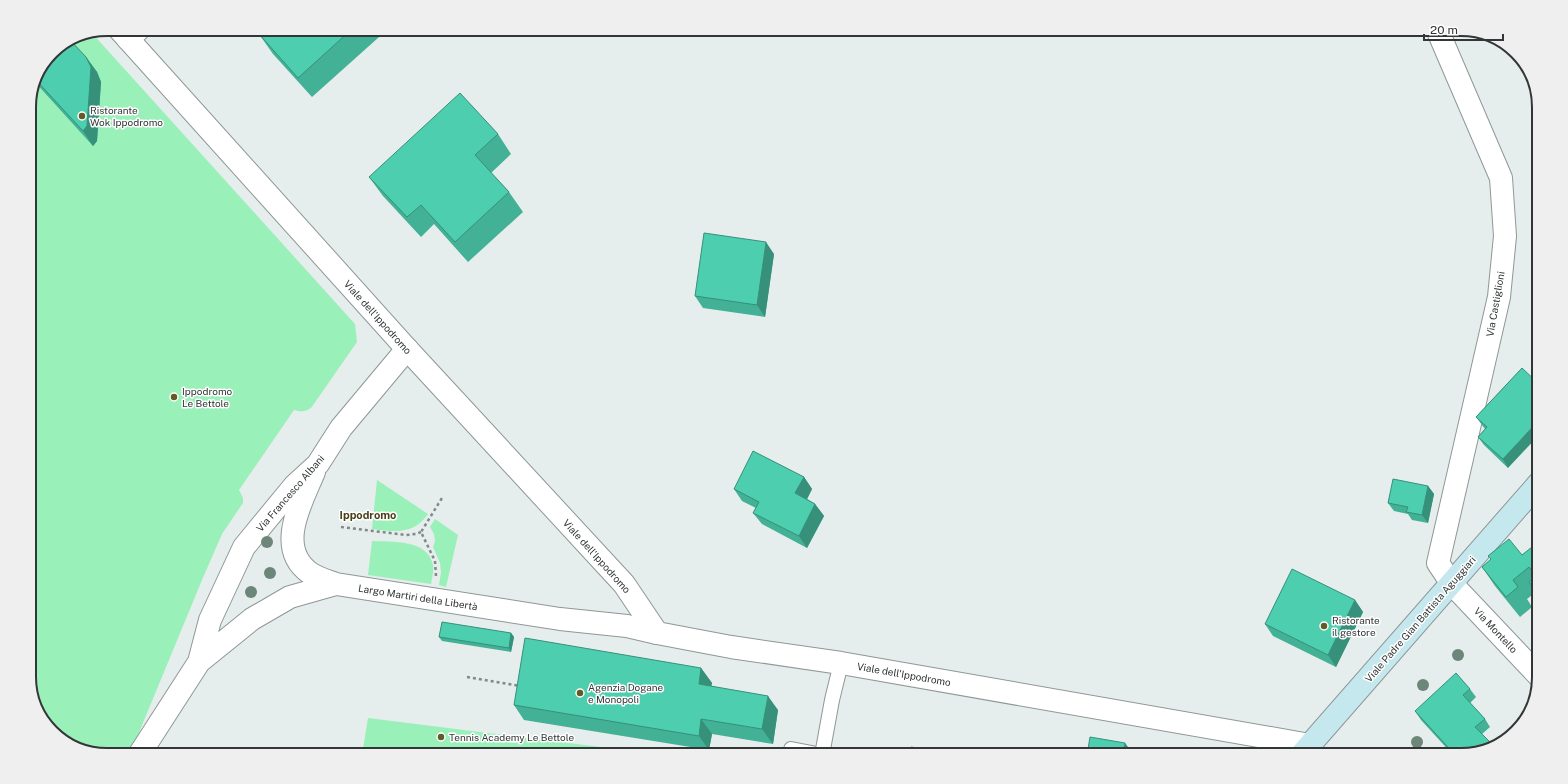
<svg xmlns="http://www.w3.org/2000/svg" width="1568" height="784" font-family="'Public Sans',sans-serif">
<style>
.green{fill:#9af0b9}
.lines{fill:none;stroke-linecap:round;stroke-linejoin:round}
.service-casing{stroke:#8f9797;stroke-width:16}
.minor-casing{stroke:#8f9797;stroke-width:24}
.tertiary-casing{stroke:#8f9797;stroke-width:24}
.secondary-casing{stroke:#8f9797;stroke-width:24}
.path{stroke:#838989;stroke-width:2.5;stroke-dasharray:3 3;stroke-linecap:butt}
.service{stroke:#fff;stroke-width:14}
.minor{stroke:#fff;stroke-width:22}
.tertiary{stroke:#fff;stroke-width:22}
.secondary{stroke:#c4e8ee;stroke-width:22}
.tree{fill:#6c867a}
.wall{fill:#42b196}
.shaded-wall{fill:#36907a}
.building{fill:#4dceaf;stroke:#36907a}
.poi-dot{fill:#635b27;stroke:#fff;stroke-width:1.5}
.labels{text-anchor:middle;stroke-width:3;stroke-linejoin:round;paint-order:stroke}
.poi-label{font-size:10px;fill:#323636;stroke:#fff;text-anchor:start}
.street-label{font-size:10px;fill:#323636;stroke:#fff}
.neighbourhood-label{font-size:11px;font-weight:bold;fill:#484118;stroke:#fff}
.rim{fill:none;stroke:#323636;stroke-width:2}
</style>
<rect width="100%" height="100%" fill="#e5eded"/>
<!-- green -->
<path class="green" d="M91,32L355,324L357,342L311,408C305,412 301,412 294,410L239,490L243,498V503L222,534L202,580L133,747L128,755H107L73,747L42,720L29,682V102L35,77L52,52L77,35Z
M377,480L428,514C413,535 395,532 372,529Z
M435,519L458,535L446,587L439,585L441,572L440,563L433,547L435,541L434,534L430,527Z
M372,541C392,542 428,539 433,565C434,571 432,578 431,584L368,575Z
M368,718L665,755H362Z"/>
<g class="lines">
<!-- service casing -->
<g class="service-casing">
<path id="service" d="M791,749L822,755L832,700L841,663"/>
</g>
<!-- minor casing -->
<g class="minor-casing">
<path id="minor" d="M1437,29L1501,178L1505,236L1499,297L1438,563L1452,584L1539,676
M128,39L139,29
M314,472C301,503 275,548 310,573C317,578 328,581 336,584
M199,662L252,619L290,597L336,584L560,619L627,626L657,633
M139,755L199,662L210,620L244,547L295,485L318,464L341,428L407,349"/>
</g>
<!-- tertiary casing -->
<g class="tertiary-casing">
<path id="tertiary" d="M119,29L407,349L624,584L657,633L731,647L841,663L1310,745"/>
</g>
<!-- secondary casing -->
<g class="secondary-casing">
<path id="secondary" d="M1301,755L1539,483"/>
</g>
<!-- path -->
<path class="path" d="M341,527L406,535L416,534L421,532
M436,576L435,561L421,532L442,498
M467,677L520,686
M718,755L728,750L771,749"/>
<!-- service -->
<use href="#service" class="service"/>
<!-- minor -->
<use href="#minor" class="minor"/>
<!-- tertiary -->
<use href="#tertiary" class="tertiary"/>
<!-- secondary -->
<use href="#secondary" class="secondary"/>
</g>
<!-- trees -->
<g class="tree">
<circle cx="267" cy="542" r="6"/>
<circle cx="270" cy="573" r="6"/>
<circle cx="251" cy="592" r="6"/>
<circle cx="1458" cy="655" r="6"/>
<circle cx="1423" cy="685" r="6"/>
<circle cx="1417" cy="742" r="6"/>
</g>
<!-- wall -->
<path class="wall" d="M265,29H388L312,97L273,54L259,34Z
M86,57L97,72L101,82L97,141L93,146L34,81L35,77Z
M498,134L511,154L491,173L509,192L523,212L468,262L434,224L421,237L383,196L369,177Z
M774,254L765,317L703,308L695,296Z
M1522,368L1508,468L1484,445L1478,437L1485,429L1476,417Z
M804,477L812,489L807,499L815,504L824,516L807,548L762,524L753,513L756,508L742,501L734,489Z
M1428,486L1434,494L1428,523L1412,520L1408,514L1394,511L1388,503Z
M1539,531V597L1536,592L1527,599L1532,607L1520,617L1495,586L1482,567L1522,555L1537,544L1532,537Z
M1355,600L1363,612L1336,667L1273,636L1265,624Z
M511,633L514,637L511,652L442,641L439,637Z
M701,668L712,683L711,686L778,710L773,744L712,734L709,750L524,720L514,705Z
M1470,689L1476,697L1470,703L1485,719L1490,727L1482,734L1493,745L1461,755H1453L1421,720L1415,711Z"/>
<!-- shaded-wall -->
<path class="shaded-wall" d="M86,57L97,72L101,82L97,141L93,146L83,131Z
M766,242L774,254L765,317L757,305Z
M1539,420V435L1508,468L1503,459Z
M804,477L812,489L804,505L795,493Z
M1428,486L1434,494L1428,523L1422,515Z
M815,504L824,516L807,548L799,536Z
M1355,600L1363,612L1336,667L1328,655Z
M511,633L514,637L511,652L509,648Z
M701,668L712,683L709,699L699,684Z
M768,696L778,710L773,744L762,729Z
M701,719L712,734L709,750L699,736Z
M1125,743L1131,751L1130,755H1123Z"/>
<!-- building -->
<path class="building" d="M265,29H352L298,78L259,34Z
M70,40L86,57L91,67L87,126L83,131L35,79V77L52,52Z
M460,93L498,134L475,155L509,192L455,242L421,205L407,217L369,177Z
M704,233L766,242L757,305L695,296Z
M1522,368L1539,384V420L1503,459L1478,437L1487,427L1476,417Z
M753,451L804,477L795,493L815,504L799,536L753,513L759,502L734,489Z
M1393,479L1428,486L1422,515L1406,512L1408,507L1388,503Z
M1539,531V595L1529,582L1536,576L1529,567L1513,580L1518,587L1506,597L1482,567L1491,559L1488,556L1509,539L1522,555L1537,543L1532,537Z
M1292,569L1355,600L1328,655L1265,624Z
M1539,599V604L1537,601Z
M442,622L511,633L509,648L439,637Z
M525,638L701,668L699,684L768,696L762,729L701,719L699,736L514,705Z
M1456,673L1470,689L1463,695L1485,719L1475,727L1492,744L1489,746L1461,755H1455L1415,711Z
M1090,737L1125,743L1123,755H1087Z
M911,747L960,755H910Z"/>
<!-- markers -->
<g class="poi-dot">
<circle cx="82" cy="116" r="4"/>
<circle cx="174" cy="397" r="4"/>
<circle cx="1324" cy="626" r="4"/>
<circle cx="580" cy="693" r="4"/>
<circle cx="441" cy="737" r="4"/>
</g>
<g class="labels">
<!-- poi labels -->
<g class="poi-label">
<text x="90" y="114">Ristorante<tspan x="90" dy="12">Wok Ippodromo</tspan></text>
<text x="182" y="395">Ippodromo<tspan x="182" dy="12">Le Bettole</tspan></text>
<text x="1332" y="624">Ristorante<tspan x="1332" dy="12">il gestore</tspan></text>
<text x="588" y="691">Agenzia Dogane<tspan x="588" dy="12">e Monopoli</tspan></text>
<text x="449" y="741">Tennis Academy Le Bettole</text>
</g>
<!-- street labels -->
<g class="street-label">
<text transform="translate(1495 304) rotate(-80)" y="4">Via Castiglioni</text>
<text transform="translate(378 317) rotate(48)" y="4">Viale dell'Ippodromo</text>
<text transform="translate(290 493) rotate(-49)" y="4">Via Francesco Albani</text>
<text transform="translate(597 556) rotate(48)" y="4">Viale dell'Ippodromo</text>
<text transform="translate(418 597) rotate(9)" y="4">Largo Martiri della Libertà</text>
<text transform="translate(1420 619) rotate(-49)" y="4">Viale Padre Gian Battista Aguggiari</text>
<text transform="translate(1496 630) rotate(47)" y="4">Via Montello</text>
<text transform="translate(904 674) rotate(10)" y="4">Viale dell'Ippodromo</text>
</g>
<!-- neighbourhood labels -->
<g class="neighbourhood-label">
<text x="368" y="519">Ippodromo</text>
</g>
</g>
<!-- crop -->
<path d="M0 0H1568V784H0ZM107 36H1461A71 71 0 0 1 1532 107V677A71 71 0 0 1 1461 748H107A71 71 0 0 1 36 677V107A71 71 0 0 1 107 36Z" fill="#efefef" fill-rule="evenodd"/>
<path class="rim" d="M107 36H1461A71 71 0 0 1 1532 107V677A71 71 0 0 1 1461 748H107A71 71 0 0 1 36 677V107A71 71 0 0 1 107 36Z"/>
<!-- scale -->
<path d="M1424 34v6h79v-6" fill="none" stroke="#323636" stroke-width="2"/>
<text x="1430" y="34" font-size="12" fill="#323636" stroke="#ffffff" stroke-width="3" paint-order="stroke">20 m</text>
</svg>
